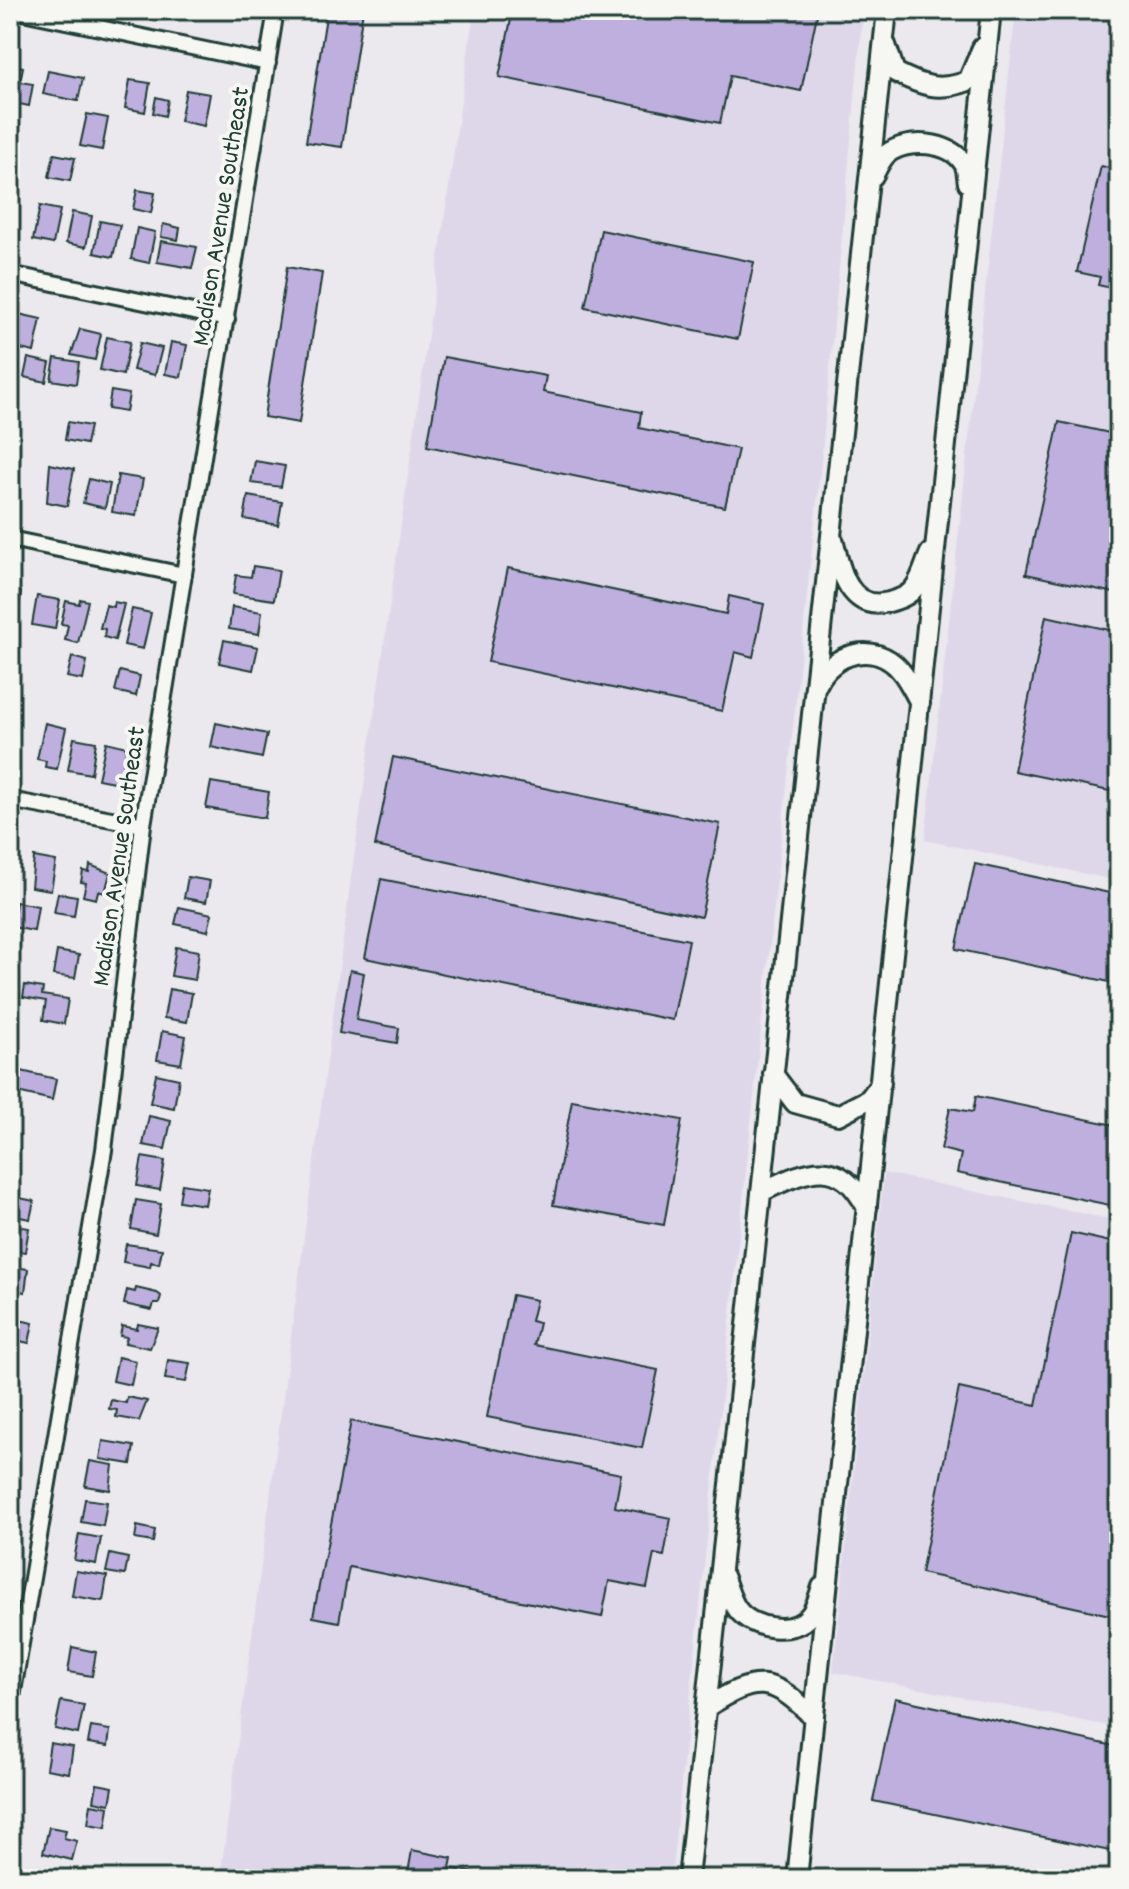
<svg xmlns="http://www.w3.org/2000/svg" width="1129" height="1889" font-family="Dekko,sans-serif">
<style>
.built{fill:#ded7ea}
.building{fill:#beafdf;stroke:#1f3d34;stroke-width:2}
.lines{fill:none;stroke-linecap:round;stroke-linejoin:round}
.minor-casing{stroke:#1f3d34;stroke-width:20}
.tertiary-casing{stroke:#1f3d34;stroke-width:24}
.minor{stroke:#f6f6f2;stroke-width:14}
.tertiary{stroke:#f6f6f2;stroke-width:18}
.labels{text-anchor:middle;stroke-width:8;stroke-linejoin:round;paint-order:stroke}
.street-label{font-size:26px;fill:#1f3d34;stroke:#f6f6f2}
</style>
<rect width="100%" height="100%" fill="#ebe8ee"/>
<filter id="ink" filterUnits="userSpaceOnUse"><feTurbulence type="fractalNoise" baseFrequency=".0125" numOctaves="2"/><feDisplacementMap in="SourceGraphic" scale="16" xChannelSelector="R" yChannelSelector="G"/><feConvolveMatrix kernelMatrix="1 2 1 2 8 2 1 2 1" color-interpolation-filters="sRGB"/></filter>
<g filter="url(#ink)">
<!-- built -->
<path class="built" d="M474,10H863L821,463L671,1879H220L351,878Z
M1016,10H1119V881L925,840Z
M884,1173L1119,1221V1728L833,1672Z"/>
<!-- building -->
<path class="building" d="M327,10H363L342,147L306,142Z
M513,10H818L801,91L730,76L720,123L499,77Z
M10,64L23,67L20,82L33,84L29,106L10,102Z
M48,71L83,78L78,101L43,94Z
M130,80L150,83L145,112L125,108Z
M186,90L210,94L204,126L180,121Z
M156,97L168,100L165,116L153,113Z
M87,114L108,118L102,150L80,146Z
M54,154L75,158L70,181L49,177Z
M1101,166L1119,170V290L1098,285L1100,277L1077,272Z
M137,190L155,193L151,213L133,209Z
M40,206L60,210L53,244L33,240Z
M72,212L92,216L86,247L66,243Z
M100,221L120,225L113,257L94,253Z
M163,224L180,228L178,240L161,237Z
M137,228L155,232L149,263L131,259Z
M601,230L754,262L738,339L585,307Z
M161,241L197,247L192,268L157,262Z
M287,267L322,273L299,423L264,417Z
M19,314L41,319L34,352L12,347Z
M80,329L101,334L95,360L71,355Z
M107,337L130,342L123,375L100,370Z
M171,342L187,345L181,377L165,374Z
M140,343L162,348L155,375L133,370Z
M444,357L546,376L543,392L641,412L639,428L738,449L725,507L427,446Z
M28,358L50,363L46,382L24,377Z
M55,358L79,362L76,384L51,380Z
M111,391L129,394L126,412L108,409Z
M68,422L90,426L86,444L65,440Z
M1059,422L1119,435V594L1026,574Z
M255,461L285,466L281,487L251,483Z
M50,464L74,469L67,506L47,502Z
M118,475L143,479L136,516L112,512Z
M89,479L110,484L105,508L83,503Z
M248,496L282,502L278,525L244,519Z
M253,566L279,570L274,600L233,594L236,575L251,577Z
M508,568L726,614L729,596L764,604L753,657L735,652L722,711L488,662Z
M10,590L21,592L18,614L10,613Z
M37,596L60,600L55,629L32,625Z
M80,599L88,601L78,643L65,640L68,625L61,624L66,601L79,604Z
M114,602L124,604L115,640L104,637L105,629L100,628L106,605L113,607Z
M232,607L262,612L259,634L229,629Z
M132,609L151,613L143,649L124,645Z
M1046,616L1119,632V793L1014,771Z
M224,640L258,647L253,670L219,663Z
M72,657L87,661L83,680L67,677Z
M120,671L140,676L136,696L115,691Z
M45,723L66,728L57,769L45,767L46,761L37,759Z
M216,723L267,734L262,758L211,747Z
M74,738L96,742L91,774L68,770Z
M106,742L127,747L119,783L98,779Z
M393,757L720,824L701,917L375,846Z
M211,782L269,792L265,818L206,808Z
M34,857L56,861L51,890L31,887Z
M975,864L1119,895V984L956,949Z
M90,865L110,873L105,893L98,891L96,899L83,896L86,883L81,882L83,871L89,872Z
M188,877L210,881L206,902L184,898Z
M381,879L689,940L673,1020L365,958Z
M58,893L77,896L74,916L54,913Z
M16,902L38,906L34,931L12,927Z
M179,907L212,914L208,931L175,924Z
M176,947L199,951L195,980L171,976Z
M57,951L79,955L75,978L53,975Z
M350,970L364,973L356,1020L399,1028L397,1043L339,1033Z
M25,985L43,988L42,995L68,999L64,1024L43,1020L46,1001L23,997Z
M169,989L192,993L187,1022L164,1018Z
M162,1031L186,1036L181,1064L157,1060Z
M17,1070L56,1079L52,1100L13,1091Z
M156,1074L179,1079L174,1108L150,1103Z
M976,1096L1119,1126V1207L957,1173L961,1154L941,1149L950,1108L973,1112Z
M572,1100L682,1120L664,1225L553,1205Z
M149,1116L171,1121L165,1149L143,1145Z
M142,1157L165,1161L160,1190L137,1186Z
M182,1184L208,1188L205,1205L179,1201Z
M10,1196L34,1201L30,1219L10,1215Z
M136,1200L161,1204L156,1234L131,1229Z
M10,1225L29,1228L25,1252L10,1250Z
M1071,1233L1119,1244V1617L921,1573L959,1388L1036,1405Z
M126,1244L162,1249L159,1264L151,1262L150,1267L123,1262Z
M10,1266L28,1269L25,1292L10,1289Z
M136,1288L157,1293L161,1296L159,1303H154L152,1310L124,1304L127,1290L135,1292Z
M512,1295L536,1300L531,1321L539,1323L534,1345L658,1370L642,1448L487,1417Z
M10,1318L33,1323L29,1343L15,1340L13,1351Z
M138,1324L158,1328L150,1348L125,1343L127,1337L120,1336L122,1326L137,1329Z
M118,1357L136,1361L131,1385L113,1381Z
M168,1360L190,1363L186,1382L165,1379Z
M127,1397L147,1401L139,1421L116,1417L117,1410L109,1409L111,1400L126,1403Z
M351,1421L621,1474L615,1507L671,1518L664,1556L654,1554L647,1588L609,1581L602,1617L349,1567L339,1622L313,1617Z
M103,1441L134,1446L131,1464L100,1459Z
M90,1461L113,1465L110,1490L85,1486Z
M85,1499L107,1502L103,1526L81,1522Z
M137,1526L155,1530L153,1542L135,1539Z
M79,1534L101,1538L96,1564L74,1560Z
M110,1554L128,1558L125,1575L106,1572Z
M76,1571L107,1576L103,1601L72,1596Z
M72,1647L96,1652L92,1676L68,1672Z
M895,1698L1119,1747V1853L873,1801Z
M61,1701L84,1705L78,1734L55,1729Z
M91,1727L110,1730L108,1746L88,1743Z
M50,1743L73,1747L69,1773L46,1769Z
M97,1784L113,1787L110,1804L94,1801Z
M91,1804L109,1807L106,1827L88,1824Z
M49,1827L66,1830L64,1838L77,1841L72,1860L43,1853Z
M412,1850L452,1858L450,1868L509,1879H407Z
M30,1869L53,1873L52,1879H28Z"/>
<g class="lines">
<!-- minor casing -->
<g class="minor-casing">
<path id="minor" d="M13,10L268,63
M10,274L227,319
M10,539L184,575
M10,800L143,825
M10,1709L104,1150L143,825L276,10"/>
</g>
<!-- tertiary casing -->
<g class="tertiary-casing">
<path id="tertiary" d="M886,45L895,72C922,86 939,92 968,81L982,48
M873,176C877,169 881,159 887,154C907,138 950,141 964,164C967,169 967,178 968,183
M834,542C840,571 850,612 889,602C899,599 909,596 915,587C922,577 925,564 930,553
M817,685C831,653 875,640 900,670C908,679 914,692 920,703
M773,1074L795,1103L838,1115L869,1099L881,1083
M761,1192C806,1171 838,1153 867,1208
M723,1576C728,1587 730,1600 738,1610C752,1629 794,1636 810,1615C816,1608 819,1595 822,1587
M707,1707C756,1676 771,1675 814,1718
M688,1879L887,10
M797,1879L991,10"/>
</g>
<!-- minor -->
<use href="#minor" class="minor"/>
<!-- tertiary -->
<use href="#tertiary" class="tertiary"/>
</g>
</g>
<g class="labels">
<!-- street labels -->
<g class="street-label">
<text transform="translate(219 216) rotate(-81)" y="9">Madison Avenue Southeast</text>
<text transform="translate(117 856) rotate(-82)" y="9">Madison Avenue Southeast</text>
</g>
</g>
<!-- margin -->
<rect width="1129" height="1889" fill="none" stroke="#f6f6f2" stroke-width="40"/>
<rect x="20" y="20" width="1089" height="1849" fill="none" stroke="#1f3d34" stroke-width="3" filter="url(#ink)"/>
</svg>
